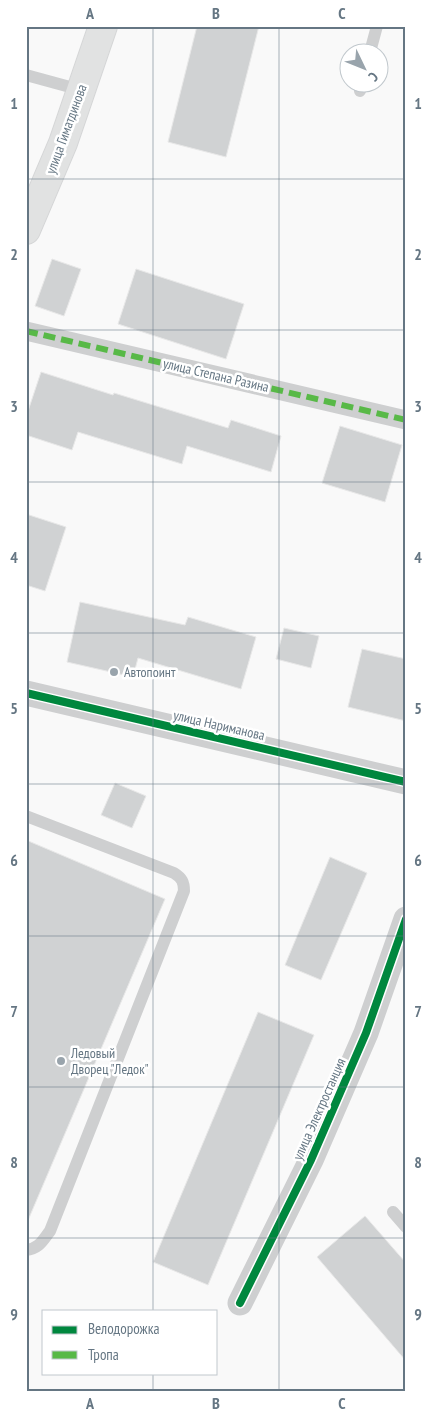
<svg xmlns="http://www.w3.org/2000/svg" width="432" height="1417" font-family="'PT Sans Narrow',sans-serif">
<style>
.building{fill:#d0d2d3;stroke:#e8e8e8}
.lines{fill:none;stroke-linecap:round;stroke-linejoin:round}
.secondary-casing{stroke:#d5d6d7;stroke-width:30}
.service{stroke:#cecfd0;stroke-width:12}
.pedestrian{stroke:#cecfd0;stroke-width:19}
.minor{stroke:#cecfd0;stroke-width:25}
.secondary{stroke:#e1e2e2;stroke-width:28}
.quiet{stroke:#58b947;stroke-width:6;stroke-dasharray:12 6;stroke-linecap:butt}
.cycleway-casing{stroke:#fff;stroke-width:11}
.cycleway{stroke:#00873e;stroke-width:8}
.grid{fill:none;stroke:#657683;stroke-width:1;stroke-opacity:0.55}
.poi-dot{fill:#99a4ac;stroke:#fff;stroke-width:2}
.labels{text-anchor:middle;stroke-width:5;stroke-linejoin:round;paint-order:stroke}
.street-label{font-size:14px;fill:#657683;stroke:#fff}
.poi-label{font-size:14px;fill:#657683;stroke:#fff;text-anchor:start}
.neatline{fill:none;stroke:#657683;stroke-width:2}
.grid-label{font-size:16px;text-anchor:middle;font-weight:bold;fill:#657683}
</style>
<rect width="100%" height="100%" fill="#f9f9f9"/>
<!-- building -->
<path class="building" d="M197,26H259L226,157L168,142Z
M52,259L81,269L64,316L35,306Z
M136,269L244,304L226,359L118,324Z
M41,372L113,395L114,393L228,428L231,420L281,436L271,472L187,446L182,464L78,432L72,450L26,435V417Z
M340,426L402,445L385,502L322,483Z
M26,514L66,527L45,591L26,585Z
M80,602L185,625L188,617L256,637L241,689L138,658L133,677L67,662Z
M284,628L319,636L311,668L276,659Z
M362,649L406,659V721L348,707Z
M115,783L146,796L132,828L101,815Z
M26,840L165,899L26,1225Z
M330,857L367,873L321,980L285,965Z
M258,1012L314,1035L208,1285L153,1262Z
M365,1216L406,1263V1361L317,1257Z"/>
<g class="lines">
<!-- secondary casing -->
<g class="secondary-casing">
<path id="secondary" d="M26,230L63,143L103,26"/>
</g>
<!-- service -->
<path class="service" d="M370,52L377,26
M26,75L81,90
M360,91L362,82
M26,816L174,873C182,878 184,882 184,891L50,1231C43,1240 39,1249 26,1250
M393,1212L406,1227"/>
<!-- pedestrian -->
<path class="pedestrian" d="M26,331L406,420"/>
<!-- minor -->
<path class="minor" d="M26,693L406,782
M240,1303L311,1160L366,1033L406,919"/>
<!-- secondary -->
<use href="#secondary" class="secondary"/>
<!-- quiet -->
<path class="quiet" d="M26,331L406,420"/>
<!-- cycleway casing -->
<g class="cycleway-casing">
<path id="cycleway" d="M26,693L406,782
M240,1303L311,1160L366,1033L406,919"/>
</g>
<!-- cycleway -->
<use href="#cycleway" class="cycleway"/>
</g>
<!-- grid -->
<path class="grid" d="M153,26V1311M279,26V1391M26,179H406M26,330H406M26,482H406M26,633H406M26,784H406M26,936H406M26,1087H406M26,1238H406M153,1373V1391"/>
<!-- markers -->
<g class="poi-dot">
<circle cx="114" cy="672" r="5"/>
<circle cx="61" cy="1061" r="5"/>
</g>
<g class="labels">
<!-- street labels -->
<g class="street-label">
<text transform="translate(66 129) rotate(-70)" y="5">улица Гиматдинова</text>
<text transform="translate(216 375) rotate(13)" y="5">улица Степана Разина</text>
<text transform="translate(219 725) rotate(13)" y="5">улица Нариманова</text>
<text transform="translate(319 1109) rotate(-66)" y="5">улица Электростанция</text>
</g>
<!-- poi labels -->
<g class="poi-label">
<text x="124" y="677">Автопоинт</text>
<text x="71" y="1058">Ледовый<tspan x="71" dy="16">Дворец "Ледок"</tspan></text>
</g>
</g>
<!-- border -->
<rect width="432" height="1417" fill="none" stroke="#ffffff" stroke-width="55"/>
<!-- legend -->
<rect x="42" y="1310" width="175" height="65" fill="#ffffff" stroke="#c1c8cd"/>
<rect x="52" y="1326" width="25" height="8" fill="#00873e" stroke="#c1c8cd"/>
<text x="88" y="1334" font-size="15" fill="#657683">Велодорожка</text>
<rect x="52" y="1351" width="25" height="8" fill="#58b947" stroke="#c1c8cd"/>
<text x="88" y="1360" font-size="15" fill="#657683">Тропа</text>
<!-- north arrow -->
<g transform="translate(364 68) rotate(133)"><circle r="24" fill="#ffffff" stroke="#c1c8cd"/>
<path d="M0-4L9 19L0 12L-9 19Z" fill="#99a4ac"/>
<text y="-8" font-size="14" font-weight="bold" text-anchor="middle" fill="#657683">С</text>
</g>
<rect x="28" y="28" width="376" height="1362" class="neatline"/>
<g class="grid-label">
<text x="90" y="19">A</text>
<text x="216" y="19">B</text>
<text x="342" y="19">C</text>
<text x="14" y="109">1</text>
<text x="418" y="109">1</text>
<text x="14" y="260">2</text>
<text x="418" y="260">2</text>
<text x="14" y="412">3</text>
<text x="418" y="412">3</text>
<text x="14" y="563">4</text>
<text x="418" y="563">4</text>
<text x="14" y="714">5</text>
<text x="418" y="714">5</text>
<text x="14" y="866">6</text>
<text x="418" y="866">6</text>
<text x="14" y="1017">7</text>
<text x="418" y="1017">7</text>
<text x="14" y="1168">8</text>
<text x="418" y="1168">8</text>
<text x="14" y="1320">9</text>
<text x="418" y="1320">9</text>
<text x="90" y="1409">A</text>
<text x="216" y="1409">B</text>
<text x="342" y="1409">C</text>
</g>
</svg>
